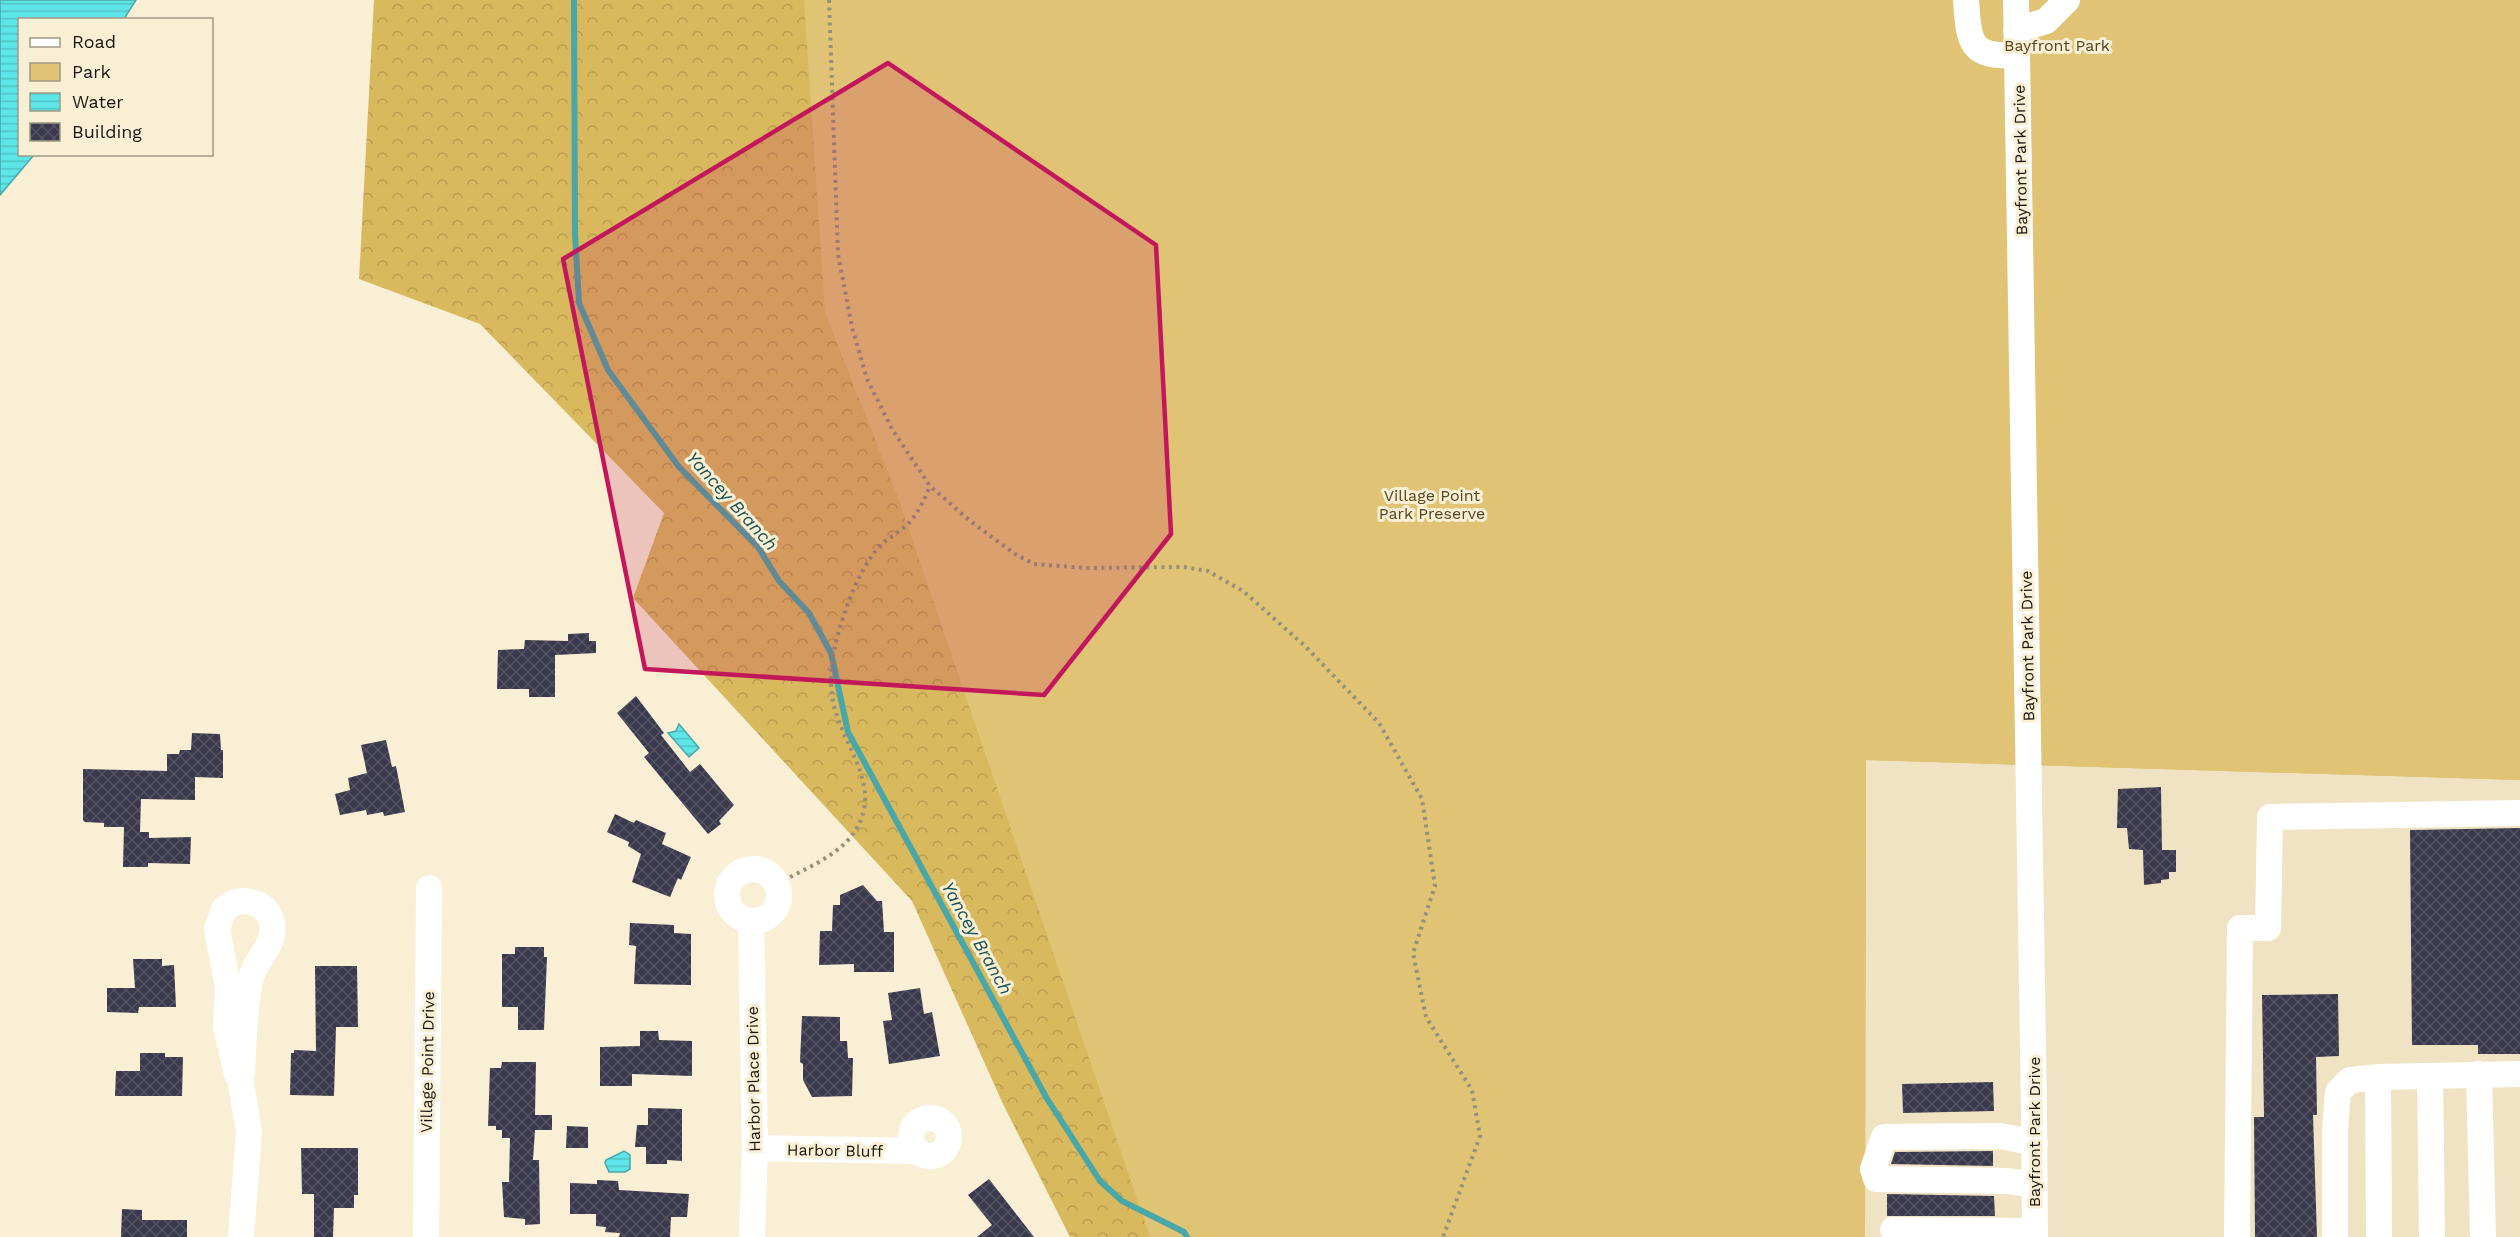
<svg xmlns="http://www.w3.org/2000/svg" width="2520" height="1237" font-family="'Work Sans',sans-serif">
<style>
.built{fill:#f0e3c3}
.forest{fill:url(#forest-crowns)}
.green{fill:#e0c374}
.water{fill:url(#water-rules);stroke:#49a7a7;stroke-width:1.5}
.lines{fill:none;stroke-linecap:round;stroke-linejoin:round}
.stream{stroke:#49a7a7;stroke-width:6}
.building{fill:url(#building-cross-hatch)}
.path{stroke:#96907d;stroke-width:4;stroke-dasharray:3 4.5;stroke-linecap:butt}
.minor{stroke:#fff;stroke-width:26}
.marked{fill:#c2185b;fill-opacity:0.2;stroke:#c2185b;stroke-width:4.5;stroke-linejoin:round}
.labels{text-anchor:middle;stroke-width:6;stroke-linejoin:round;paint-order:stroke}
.park-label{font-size:16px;fill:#54461f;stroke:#f8efd5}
.street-label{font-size:16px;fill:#1a170e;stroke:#f8efd5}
.water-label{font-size:18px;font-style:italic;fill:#165153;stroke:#f8efd5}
</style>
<defs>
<pattern id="forest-crowns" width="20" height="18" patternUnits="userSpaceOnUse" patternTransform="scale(1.5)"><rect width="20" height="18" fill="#d9b95d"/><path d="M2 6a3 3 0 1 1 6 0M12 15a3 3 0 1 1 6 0" fill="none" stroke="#ba9e50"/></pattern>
<pattern id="water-rules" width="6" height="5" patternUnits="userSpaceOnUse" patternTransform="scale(1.5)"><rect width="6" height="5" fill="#5de5e8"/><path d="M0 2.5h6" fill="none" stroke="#50c4c6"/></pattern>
<pattern id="building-cross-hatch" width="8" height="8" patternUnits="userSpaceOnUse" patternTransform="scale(1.5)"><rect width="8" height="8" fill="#3b394d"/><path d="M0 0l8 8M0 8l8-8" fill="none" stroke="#545362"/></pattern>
</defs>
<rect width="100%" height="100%" fill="#f8efd5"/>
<!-- built -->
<path class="built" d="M1866,760L2520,780V1237H1865Z"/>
<!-- forest -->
<path class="forest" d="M374,0H2520V780L1866,760L1865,1237H1070L1003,1104L912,901L633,598L664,513L480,324L359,279Z"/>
<!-- green -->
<path class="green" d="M804,0H2520V780L1866,760L1865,1237H1150L896,492L825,313Z"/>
<!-- water -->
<path class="water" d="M0,0H136L124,19L20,20V154L34,155L0,195Z
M679,724L699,748L689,757L668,733L676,731Z
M624,1151L630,1155V1169L625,1172H609L605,1163L606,1160Z"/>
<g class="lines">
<!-- stream -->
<path class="stream" d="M574,0L575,234L579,303L608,370L679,467L758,547L779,581L809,613L831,653L848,732L1046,1097L1100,1181L1122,1201L1184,1232L1187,1237"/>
</g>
<!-- building -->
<path class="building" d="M589,633V641H596V653L555,655V697H529V689H497L498,650L524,649L525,640L568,641V634Z
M636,696L664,733L661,735L690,772L700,764L734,805L719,821L721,824L708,834L644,757L649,753L617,713Z
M192,733L220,734L221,750H223V778L195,777V800L141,799L140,832H149V838L191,837L190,864L148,863V867H123L124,827H104V823L85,822L83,820V769L167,771V754H179L180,750H191Z
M386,740L392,767L396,766L405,812L384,816L383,812L367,815L366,810L340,815L335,794L350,790L348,778L367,773L361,745Z
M2161,787L2162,850H2176V872H2169V879L2161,880V883L2144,885L2143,850L2129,849L2127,828H2117L2118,789Z
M615,814L634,823L636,820L666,833L662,844L691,857L681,880L678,878L670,897L632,882L641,854L628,846L629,842L607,832Z
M2520,828V1054H2478V1045H2412L2410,830Z
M863,885L877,901H882L884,932H894V972H854V964L819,965L820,931H832L833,905H840V895Z
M630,923L674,925V933L691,934V985L634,984L636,946L629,945Z
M515,947H544V957H547L544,1030H518V1007H502V954H515Z
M133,959H162V966L174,965L176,1007H139L138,1013L107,1012V988H135Z
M315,966H357L358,1027H336L334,1096L290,1095L291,1053H294V1050L316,1051Z
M920,988L924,1014L932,1012L940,1056L889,1064L883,1021L892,1020L888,993Z
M2338,994L2339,1056L2316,1057L2317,1115H2313L2317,1237H2255L2254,1117H2264L2262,995Z
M802,1016L840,1017V1041H847L848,1058H853L852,1096L812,1097L803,1080V1064L800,1062Z
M640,1031H658L659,1040L692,1041V1076L632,1074V1086H600V1047L640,1046Z
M140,1053H165V1057H183L182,1096H115L116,1071H140Z
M502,1062H536L535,1115H552V1130H535L533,1160H539L540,1224L525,1225V1219L504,1217L502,1182H509L510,1138H502V1130H496V1126H488L490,1068H501Z
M1993,1082L1994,1111L1903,1113L1902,1084Z
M648,1108L682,1109V1161L667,1160V1164H646V1147H635L637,1125H648Z
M567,1126L588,1127V1148H566Z
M301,1148H358V1195H354V1208H334L333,1237H314V1194H302Z
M1993,1151V1166L1891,1164L1895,1152Z
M989,1179L1034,1237H977L992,1225L968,1195Z
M597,1180L618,1181L619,1190L689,1194L687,1217H671L670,1237H619L620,1233L605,1232L606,1227L596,1226V1214H570V1183L597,1184Z
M1887,1194L1994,1196L1995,1216H1887Z
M122,1209L142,1210V1220H187V1237H121Z"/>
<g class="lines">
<!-- path -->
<path class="path" d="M829,0L838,254L852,327L867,379L892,429L930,486L970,521L1015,554L1034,564L1085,568L1184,567L1208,571L1243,591L1305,646L1379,723L1422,799L1435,886L1413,953L1426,1017L1472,1090L1480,1136L1443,1237
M777,884C800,871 832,859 850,838C886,793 848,754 835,710C828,685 831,659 838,634C847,604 858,572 878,548C886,539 898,533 907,525C918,514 924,500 930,486"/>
<!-- minor -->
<path class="minor" d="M1966,0C1969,42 1969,58 2017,55L2016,0
M2016,30L2046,21L2067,0
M2017,55L2034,1108L2035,1237
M727 895a26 26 0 1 1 52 0a26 26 0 1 1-52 0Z
M246,901C260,904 269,908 272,923C276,943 259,956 252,974C244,997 244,1045 242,1072L240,1078L237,1074L226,1027L228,988L217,929L224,909L235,902Z
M751,921L755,1148L752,1237
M2479,1074L2483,1237
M2430,1076L2432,1237
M2378,1077L2379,1237
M240,1078L249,1132L241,1237
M911 1137a19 19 0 1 1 38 0a19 19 0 1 1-38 0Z
M755,1148L916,1151
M2034,1185L2008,1181L1876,1179L1873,1169L1884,1137L2000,1136L2035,1143
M1893,1230L2035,1231
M426,1237L429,888
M2237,1237L2240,928H2268L2270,817L2520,813
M2335,1237V1130L2338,1092L2350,1080L2380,1077L2520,1074"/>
</g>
<!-- marked area -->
<path class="marked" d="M888,63L1156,245L1171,534L1044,695L645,669L563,259Z"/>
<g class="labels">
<!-- park labels -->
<g class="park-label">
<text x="2057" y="51">Bayfront Park</text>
<text x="1432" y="501">Village Point<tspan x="1432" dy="18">Park Preserve</tspan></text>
</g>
<!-- street labels -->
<g class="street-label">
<text transform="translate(2020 160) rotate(-91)" y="6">Bayfront Park Drive</text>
<text transform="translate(2027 646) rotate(-91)" y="6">Bayfront Park Drive</text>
<text transform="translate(427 1062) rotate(-89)" y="6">Village Point Drive</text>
<text transform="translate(753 1079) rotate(-91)" y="6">Harbor Place Drive</text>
<text transform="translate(2034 1132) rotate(-90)" y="6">Bayfront Park Drive</text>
<text transform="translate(835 1150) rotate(1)" y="6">Harbor Bluff</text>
</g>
<!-- water labels -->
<g class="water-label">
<text transform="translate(732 501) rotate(48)" y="6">Yancey Branch</text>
<text transform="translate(977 938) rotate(61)" y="6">Yancey Branch</text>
</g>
</g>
<!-- legend -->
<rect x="18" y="18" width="195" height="138" fill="#f8efd5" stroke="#9f9985" stroke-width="1.5"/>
<rect x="30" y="38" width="30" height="9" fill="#ffffff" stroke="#9f9985" stroke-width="1.5"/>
<text x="72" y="48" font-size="18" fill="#1a170e">Road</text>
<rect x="30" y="63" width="30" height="18" fill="#e0c374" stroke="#9f9985" stroke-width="1.5"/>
<text x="72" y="78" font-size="18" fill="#1a170e">Park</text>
<rect x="30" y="93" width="30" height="18" fill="url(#water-rules)" stroke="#9f9985" stroke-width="1.5"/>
<text x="72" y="108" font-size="18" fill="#1a170e">Water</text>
<rect x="30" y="123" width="30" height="18" fill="url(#building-cross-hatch)" stroke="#9f9985" stroke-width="1.5"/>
<text x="72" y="138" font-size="18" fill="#1a170e">Building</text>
</svg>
